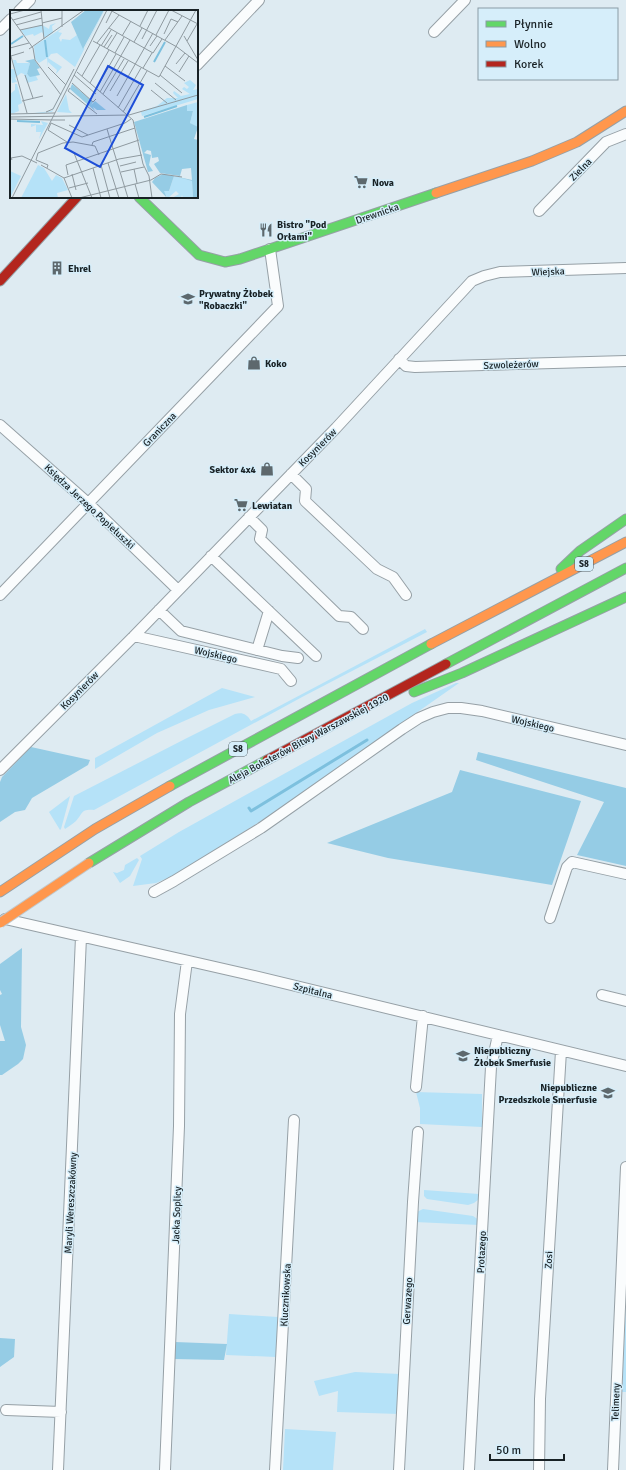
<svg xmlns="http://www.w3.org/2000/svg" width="626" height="1470" font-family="Signika,sans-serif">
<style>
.green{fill:#b5e2f8}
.forest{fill:#95cce5}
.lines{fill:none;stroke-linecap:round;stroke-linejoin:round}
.stream{stroke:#7dc0de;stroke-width:3}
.street-casing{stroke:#96a0a6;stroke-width:12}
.fast-casing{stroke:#96a0a6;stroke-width:11}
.slow-casing{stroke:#96a0a6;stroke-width:11}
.jam-casing{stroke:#96a0a6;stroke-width:11}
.street{stroke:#fafcfd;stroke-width:10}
.fast{stroke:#63d668;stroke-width:9}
.slow{stroke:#ff974d;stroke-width:9}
.jam{stroke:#b3261e;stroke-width:9}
.slow-bridge-casing{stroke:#c0c7ca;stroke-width:11;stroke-linecap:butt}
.slow-bridge{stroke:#ff974d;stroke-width:9}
.labels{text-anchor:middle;stroke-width:3;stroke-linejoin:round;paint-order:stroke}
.shield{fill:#d6eefa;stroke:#515e65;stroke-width:1}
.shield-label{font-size:9px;font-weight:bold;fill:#182125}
.street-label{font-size:10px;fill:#182125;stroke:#d6eefa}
.poi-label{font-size:10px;font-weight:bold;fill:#182125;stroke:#d6eefa;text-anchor:start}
.inset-river{fill:none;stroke:#7dc0de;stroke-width:2}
.inset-road{fill:none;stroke:#8f9aa0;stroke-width:1}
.view{fill:#1d4ed8;fill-opacity:0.15;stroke:#1d4ed8;stroke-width:2}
.inset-edge{fill:none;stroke:#182125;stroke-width:2}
</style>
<rect width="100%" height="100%" fill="#deebf2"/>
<!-- green -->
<path class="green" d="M425,629L427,632L304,696L94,810C80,809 83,814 76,821C73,824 69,826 65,829L64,827L74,796L185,739L235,714C242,712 247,714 251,721Z
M456,683H459L272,814L175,875L156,883L133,886L142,859L140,856L179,832L412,703Z
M222,688L255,697L209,710L157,733L95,769V758Z
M70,796L61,829L60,830L49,812Z
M137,858L139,860L130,876L120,883L113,872L117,873L124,870L125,865Z
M416,1092L482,1094V1127L420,1124V1108Z
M424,1190L479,1194V1199L474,1203L468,1205L427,1199L424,1196Z
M423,1209L473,1216L479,1220V1225L415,1222C415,1215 415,1212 423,1209Z
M626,1305V1392H622Z
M229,1314L278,1317L276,1357L226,1355Z
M355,1372L400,1374L399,1414L337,1412L338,1391L319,1396L314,1381Z
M285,1429L336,1432L333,1470H283Z"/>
<!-- forest -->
<path class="forest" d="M31,747L90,760L88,765L32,798L25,810L15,812L0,822V782L2,777Z
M478,752L626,788V866L577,855L604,802L476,760Z
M460,770L581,801L552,885L388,858L327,843L452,792Z
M22,948L21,1027L26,1045L23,1059L18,1064L2,1075H0V1041H5L0,1025V995L2,994L0,990V964Z
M0,1338L15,1339L14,1357L0,1367Z
M175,1342L227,1344L224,1360L173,1359Z"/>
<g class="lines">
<!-- stream -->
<path class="stream" d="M249,808L251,811L367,740"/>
<!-- street casing -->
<g class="street-casing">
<path id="street" d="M19,11L30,0
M0,30L11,19
M434,32L465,0
M197,65L259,0
M539,211L606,142L626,134
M399,359L406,366L415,367L626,361
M0,425L88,503L178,590
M291,474L306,489L305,501L377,569L393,577L406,595
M249,517L262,530L260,539L339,616L351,617L363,629
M211,556L316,656
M0,595L278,306L270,249
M159,610L181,631L282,656L298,658
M134,636L281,669L291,681
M257,650L269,611
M0,770L134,636L336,428L472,281L484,276L500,272L626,268
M154,892L174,881L261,828L402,729L419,718L433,712L448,708H461L482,711L626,745
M550,918L567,867L572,862L626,874
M5,919L246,974L626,1066
M602,995L626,1001
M416,1087L423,1016
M6,1410L61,1412
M58,1470L81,937
M165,1470L179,1126L180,1014L187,961
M275,1470L294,1120
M399,1470L413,1202L418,1132
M469,1470L491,1067L498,1035
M539,1470L540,1399L561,1051
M613,1470L626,1167"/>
</g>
<!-- fast casing -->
<g class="fast-casing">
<path id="fast" d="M139,197L199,255L225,262L240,259L436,193
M561,569L580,551L626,519
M446,664L626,568
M414,692L462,673L626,597
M170,786L431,644
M89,863L189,802L267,760"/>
</g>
<!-- slow casing -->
<g class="slow-casing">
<path id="slow" d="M436,193L532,161L577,142L626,111
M431,644L626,542
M0,892L95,829L170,786"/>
</g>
<!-- jam casing -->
<g class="jam-casing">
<path id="jam" d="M0,281L77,197
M267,760L446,664"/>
</g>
<!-- street -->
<use href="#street" class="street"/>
<!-- fast -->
<use href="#fast" class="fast"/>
<!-- slow -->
<use href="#slow" class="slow"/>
<!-- jam -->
<use href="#jam" class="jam"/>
<!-- slow-bridge casing -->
<g class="slow-bridge-casing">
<path id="slow-bridge" d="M0,923L89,863"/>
</g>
<!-- slow-bridge -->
<use href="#slow-bridge" class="slow-bridge"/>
</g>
<!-- icons -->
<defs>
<g id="supermarket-bare" transform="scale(1.08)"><path d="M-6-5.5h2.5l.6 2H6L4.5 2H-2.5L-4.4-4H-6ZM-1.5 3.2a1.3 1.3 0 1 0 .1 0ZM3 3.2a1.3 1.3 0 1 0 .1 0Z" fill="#5d686d" stroke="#d6eefa" stroke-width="2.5" paint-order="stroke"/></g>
<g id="restaurant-bare" transform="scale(1.08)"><path d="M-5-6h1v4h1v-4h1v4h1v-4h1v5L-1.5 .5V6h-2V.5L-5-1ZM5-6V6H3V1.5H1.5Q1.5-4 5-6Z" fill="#5d686d" stroke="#d6eefa" stroke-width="2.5" paint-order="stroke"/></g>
<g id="building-bare" transform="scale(1.08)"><path d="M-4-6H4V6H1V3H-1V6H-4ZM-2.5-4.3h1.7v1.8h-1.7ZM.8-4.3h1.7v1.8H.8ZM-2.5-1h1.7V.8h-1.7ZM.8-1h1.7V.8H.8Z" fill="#5d686d" stroke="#d6eefa" stroke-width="2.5" paint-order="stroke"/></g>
<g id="school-bare" transform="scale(1.08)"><path d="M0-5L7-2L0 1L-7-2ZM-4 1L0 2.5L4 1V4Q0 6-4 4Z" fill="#5d686d" stroke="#d6eefa" stroke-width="2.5" paint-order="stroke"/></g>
<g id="shop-bare" transform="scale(1.08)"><path d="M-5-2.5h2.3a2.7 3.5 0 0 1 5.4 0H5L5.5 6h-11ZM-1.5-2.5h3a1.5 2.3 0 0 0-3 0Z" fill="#5d686d" stroke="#d6eefa" stroke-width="2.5" paint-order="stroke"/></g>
</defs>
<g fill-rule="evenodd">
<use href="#supermarket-bare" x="361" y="182"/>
<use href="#restaurant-bare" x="266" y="230"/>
<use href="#building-bare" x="57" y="268"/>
<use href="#school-bare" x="188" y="299"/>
<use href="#shop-bare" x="254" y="363"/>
<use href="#shop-bare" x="267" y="469"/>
<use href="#supermarket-bare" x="241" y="505"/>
<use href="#school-bare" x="463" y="1056"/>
<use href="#school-bare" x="608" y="1093"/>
</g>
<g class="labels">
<!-- shield labels -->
<g class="shield">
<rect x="575" y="557" width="18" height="14" rx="3"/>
<rect x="229" y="742" width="18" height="14" rx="3"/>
</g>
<g class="shield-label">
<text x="584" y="567">S8</text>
<text x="238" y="752">S8</text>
</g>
<!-- street labels -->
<g class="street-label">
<text transform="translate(580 169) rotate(-46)" y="4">Zielna</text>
<text transform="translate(377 213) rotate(-19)" y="4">Drewnicka</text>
<text transform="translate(548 271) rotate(-2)" y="4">Wiejska</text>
<text transform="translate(511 364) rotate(-2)" y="4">Szwoleżerów</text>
<text transform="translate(159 429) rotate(-46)" y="4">Graniczna</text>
<text transform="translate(317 447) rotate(-45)" y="4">Kosynierów</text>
<text transform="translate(90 506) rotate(43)" y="4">Księdza Jerzego Popiełuszki</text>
<text transform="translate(216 654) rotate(13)" y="4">Wojskiego</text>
<text transform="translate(79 690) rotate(-45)" y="4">Kosynierów</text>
<text transform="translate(533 723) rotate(13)" y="4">Wojskiego</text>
<text transform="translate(308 738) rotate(-28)" y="4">Aleja Bohaterów Bitwy Warszawskiej 1920</text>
<text transform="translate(313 990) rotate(14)" y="4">Szpitalna</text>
<text transform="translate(70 1203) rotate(-87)" y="4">Maryli Wereszczakówny</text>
<text transform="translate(176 1215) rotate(-88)" y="4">Jacka Soplicy</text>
<text transform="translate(481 1252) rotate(-87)" y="4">Protazego</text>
<text transform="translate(548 1260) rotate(-87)" y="4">Zosi</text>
<text transform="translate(285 1295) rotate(-87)" y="4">Klucznikowska</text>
<text transform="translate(407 1301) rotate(-87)" y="4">Gerwazego</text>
<text transform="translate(615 1402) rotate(-88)" y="4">Telimeny</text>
</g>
<!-- poi labels -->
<g class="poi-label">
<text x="372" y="186">Nova</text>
<text x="277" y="228">Bistro "Pod<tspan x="277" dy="12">Orłami"</tspan></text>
<text x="68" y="272">Ehrel</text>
<text x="199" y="297">Prywatny Żłobek<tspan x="199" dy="12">"Robaczki"</tspan></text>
<text x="265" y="367">Koko</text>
<text x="256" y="473" text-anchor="end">Sektor 4x4</text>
<text x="252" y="509">Lewiatan</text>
<text x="474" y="1054">Niepubliczny<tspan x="474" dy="12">Żłobek Smerfusie</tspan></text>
<text x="597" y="1091" text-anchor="end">Niepubliczne<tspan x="597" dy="12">Przedszkole Smerfusie</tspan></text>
</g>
</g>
<!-- overview -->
<g transform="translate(10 10)">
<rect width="188" height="188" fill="#deebf2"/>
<path d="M94,0L93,3L65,57L47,43L41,44L38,48L52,57L46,64L47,60L38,52V57L37,48L29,53L25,49L24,36L52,18L48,22L52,23L49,28L51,32L52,29L60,30L67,25L74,39ZM46,13L42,16L43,23L35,28L32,22L24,26L23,24L15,26L11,20L32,15L39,19L40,15ZM3,50H6L7,53H20L17,65L26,66L28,70L17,73L14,64L11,63L5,68L7,72L2,73L0,59H4ZM180,70L186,75L183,80L188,79V89L132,106L131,102L147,96L157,88H168L163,83L164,81L171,86L180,84L172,79L174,77L177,79L179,77L174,73ZM5,74H7L12,93L8,95L9,101L4,103L16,104L42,101L56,76L42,102L20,104L0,103V84L5,80ZM56,84L59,100L62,103L47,102ZM188,92V117H187L180,113L183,101H177V95ZM31,111L38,113L29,129L31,122H26V115L21,117V114L33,115ZM28,155L34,158L42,171L46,165L52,168L58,180L47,183L48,188H11ZM0,161L11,166L0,188L1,186ZM164,166L182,171L183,188H173L172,185L171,188H162L169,184L166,181L158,188L153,181H159Z" fill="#b5e2f8"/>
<path d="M76,0H94L73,39L61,12ZM24,49L30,58L27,59L30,65L20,67L17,64L20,53L15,51ZM62,74L83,92L81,95L85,91L96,100H87L83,97L85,101L60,79ZM177,95V101H183L180,113L188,117L184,129L188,130V188H183L182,171L164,166L159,181H154L157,188L142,172L145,168L153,164L164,166L182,170L181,158L172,159L170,166L150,163L144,154L149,151L148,147L142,148L141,141L137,140L134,143L141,145L139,155L143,161L138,162L124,112Z" fill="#95cce5"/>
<path class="inset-river" d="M35,30L37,47M1,34L13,26M144,52L155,32M134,107L167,96M7,111L30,112"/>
<path class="inset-road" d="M31,0L34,29M100,0L167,37L188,53M161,0L188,14M0,4L15,0M0,6L23,38L25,50L51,85M3,10L31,2M32,13L52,8M96,13L102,1M6,15L32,8M130,16L138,0M52,17V0M99,18L143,43L152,29M10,20L33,15M154,24L161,9L168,12M146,25L159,0M112,26L121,11M174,26L188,50M132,29L147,0M155,30L172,6M83,31L149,67L186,0M177,31L187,14M124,32L132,18M87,33L109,5M91,36L101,20M140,36L147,26M94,37L102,25M0,38L19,33M19,39L74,0M97,39L107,23M0,43L17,103M105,43L114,27M1,46L14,42M166,54L175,43M155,56L175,71M38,57L56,75M133,58L142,43M67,62L123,110L133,154L139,166L142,188M169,62L179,46M15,65L23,88M64,65L86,84M150,65L172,83M72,66L90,35M62,73L83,92L86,89M80,73L99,40M145,73L166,90M60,78L58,81L87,104M86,79L106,44M141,80L157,93M100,81L118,51M90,82L120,30M93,84L114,49M107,86L143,23M12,91L33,86M108,98L131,58M36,102L43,99L64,59M113,102L137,61M0,104L45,103M0,107L119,105L188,85M0,109L42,110M42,110H55M59,115L78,125M97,119L118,188M57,132L38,120L41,113L72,127L115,113L121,109M82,135L83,132L125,118M64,143L82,188M2,150L1,148L12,146L27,153M98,153L109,188M31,155L54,168L62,188M91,155L100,188M110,156L126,152M37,158L38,155L26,150L28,143L53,133L63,132L85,136L89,145M83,158L91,188M124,159L127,173M111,162L134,157M62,164L66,180M58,165L56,155L129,130M54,168L109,149L132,145M125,174L129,188M59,178L78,173M2,188L97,0M69,188L141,170L151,164L172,167"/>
<path class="view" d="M98,56L133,75L90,157L55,138Z"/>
<rect width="188" height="188" class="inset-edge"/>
</g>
<!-- legend -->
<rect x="478" y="8" width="140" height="72" fill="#d6eefa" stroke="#8a9ca5"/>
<rect x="486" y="21" width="20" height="6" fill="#63d668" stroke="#8a9ca5"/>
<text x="514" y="28" font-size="12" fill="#182125">Płynnie</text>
<rect x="486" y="41" width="20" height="6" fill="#ff974d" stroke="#8a9ca5"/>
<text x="514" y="48" font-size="12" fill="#182125">Wolno</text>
<rect x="486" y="61" width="20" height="6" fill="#b3261e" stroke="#8a9ca5"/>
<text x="514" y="68" font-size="12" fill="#182125">Korek</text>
<!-- scale -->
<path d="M490 1454v6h74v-6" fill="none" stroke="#182125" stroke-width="2"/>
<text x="496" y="1454" font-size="12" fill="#182125" stroke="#d6eefa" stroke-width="3" paint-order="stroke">50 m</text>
</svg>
